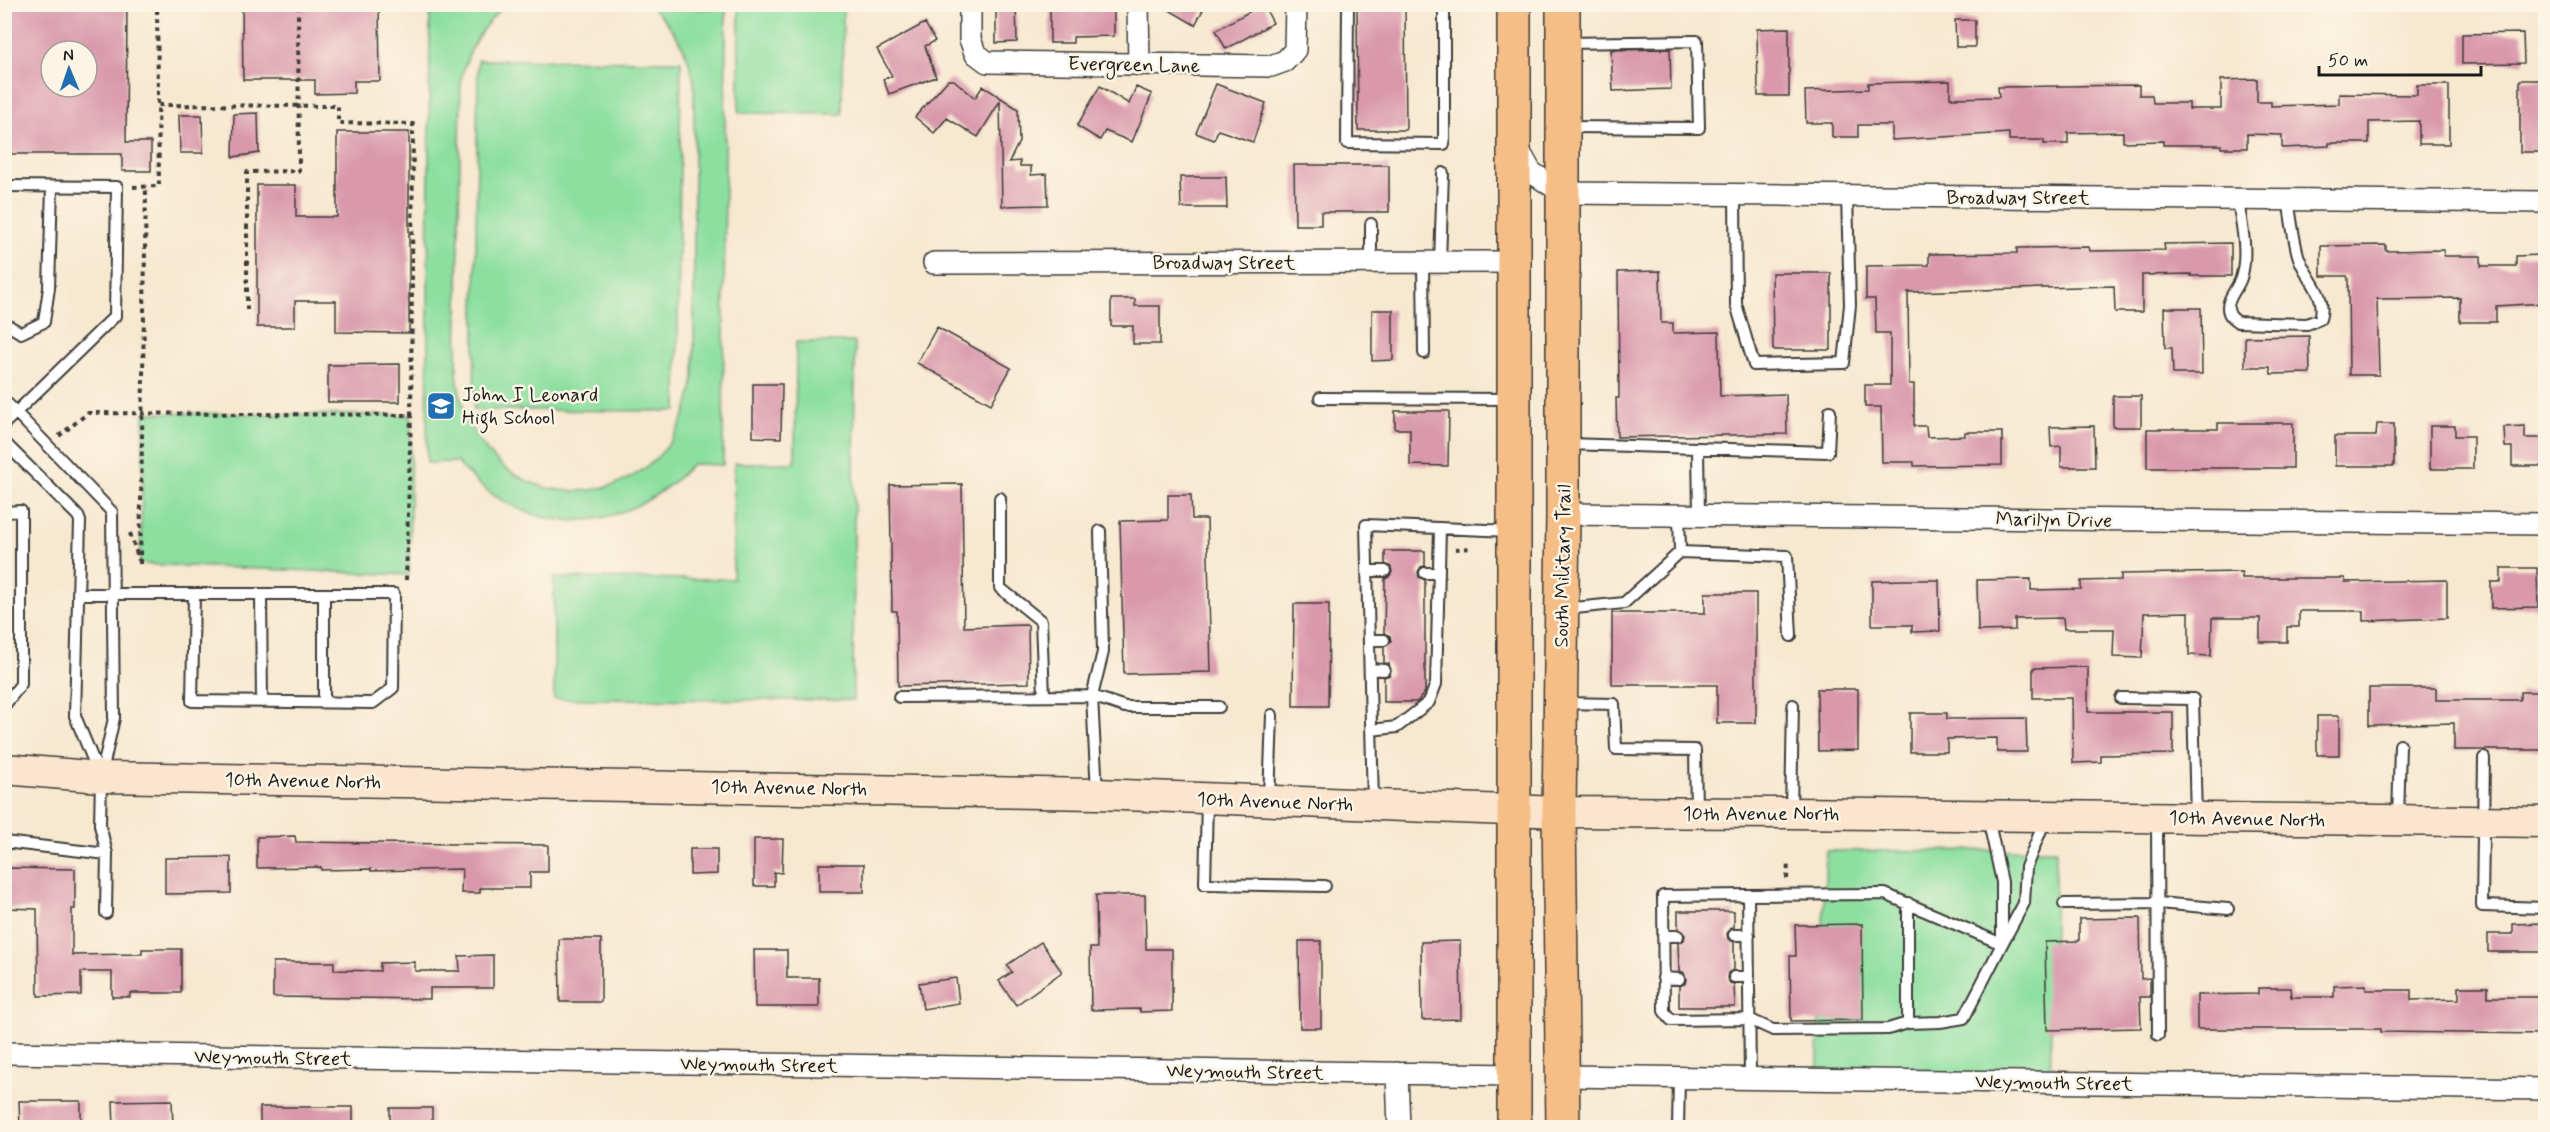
<svg xmlns="http://www.w3.org/2000/svg" width="2550" height="1132" font-family="Mynerve,sans-serif">
<style>
.green{fill:#8ddfa0;stroke:#547e5e;stroke-width:1.5}
.building{fill:#d998ac;fill-rule:evenodd}
.lines{fill:none;stroke-linecap:round;stroke-linejoin:round}
.lane-casing{stroke:#3d3b37;stroke-width:14}
.street-casing{stroke:#3d3b37;stroke-width:24}
.secondary-casing{stroke:#3d3b37;stroke-width:33}
.primary-casing{stroke:#3d3b37;stroke-width:36}
.path{stroke:#3d3b37;stroke-width:4;stroke-dasharray:4.5 4.5;stroke-linecap:butt}
.lane{stroke:#fff;stroke-width:10}
.street{stroke:#fff;stroke-width:21}
.secondary{stroke:#fbe5cf;stroke-width:30}
.primary{stroke:#f6be87;stroke-width:33}
.labels{text-anchor:middle;stroke-width:5;stroke-linejoin:round;paint-order:stroke}
.street-label{font-size:20px;fill:#1c1c1c;stroke:#fcf5e5}
.poi-label{font-size:20px;fill:#1c1c1c;stroke:#fcf5e5;text-anchor:start}
</style>
<rect width="100%" height="100%" fill="#fcf5e5"/>
<filter id="ink" filterUnits="userSpaceOnUse"><feTurbulence type="fractalNoise" baseFrequency=".0167" numOctaves="2"/><feDisplacementMap in="SourceGraphic" scale="12" xChannelSelector="R" yChannelSelector="G"/><feConvolveMatrix kernelMatrix="1 2 1 2 8 2 1 2 1" color-interpolation-filters="sRGB"/></filter>
<filter id="wash" filterUnits="userSpaceOnUse"><feTurbulence type="fractalNoise" baseFrequency=".008" numOctaves="4" result="noise"/><feDisplacementMap in="SourceGraphic" scale="24" xChannelSelector="R" yChannelSelector="G"/><feGaussianBlur stdDeviation="1.35" result="paint"/><feColorMatrix in="noise" values="0 0 0 0 0 0 0 0 0 0 0 0 0 0 0 0 0 1.4 0 .05"/><feComposite in="paint" operator="in"/></filter>
<g filter="url(#wash)">
<rect width="100%" height="100%" fill="#f7e8d0"/>
<!-- green -->
<path class="green" d="M430,5L460,6V8L464,5H506C482,25 469,48 461,79L457,372C468,528 677,532 694,375V81C687,49 674,26 649,5H691L696,9H726L723,465L692,464C623,539 525,541 457,462L427,463Z
M739,5H843L842,114L739,113Z
M478,60L681,61L677,411L474,410Z
M796,342H855L853,700L554,699V578L733,579L734,463H795Z
M144,413L411,415L409,575L140,564Z
M2056,850L2050,1082L1817,1079L1826,851Z"/>
<g id="blocks">
<!-- building -->
<path class="building" d="M4,4H127L126,142H151V171H122V154H4ZM51,51H87V87H51Z
M242,4H379L380,81H354V93L315,94V80H243Z
M996,4H1016L1017,42L996,43Z
M1050,4H1114V36L1073,37V43H1050Z
M1159,4H1206L1195,25Z
M1263,4L1273,23L1226,49L1216,30Z
M1357,4H1405L1406,130H1358Z
M1955,20H1975V47H1956Z
M925,23L935,41L925,46L936,77L889,94L883,79L892,76L877,49Z
M1789,28V96H1758L1757,29Z
M2523,33L2524,63L2462,64V34Z
M1670,49L1671,89L1613,91L1611,50Z
M2257,79V102H2271V106L2339,104V94L2417,95V85H2449V144H2419V121L2369,122V143H2329V146L2282,148V135L2247,134V148H2221V145H2163V141L2123,142V132L2068,133V144H2044V140H2009V133L1892,140V125H1858V137H1832V123H1806L1805,91L1868,89V83L1950,81V98L1999,97L1998,87L2139,85V95H2152L2153,103H2189V109H2221V80Z
M948,80H954L975,98L983,86L1018,109L1019,142L1009,162L1020,161V166H1031V175L1047,174L1048,205L1002,206L1000,101L978,137L947,118L934,133L915,117Z
M2520,80H2546V152H2520Z
M1216,84L1266,103L1253,142L1218,130L1214,140L1196,133Z
M1100,86L1129,104L1136,87L1152,94L1132,142L1105,131L1100,140L1077,126Z
M258,113L259,153L233,157L234,114Z
M179,115H202L203,153H180Z
M337,132H409V333L336,332V301H295V327H257V185H296V217H337Z
M1294,165H1389V212H1321V225H1295Z
M1180,177H1226L1227,208H1181Z
M2231,243V276H2191V274L2142,275V312H2115L2114,286L1908,292L1909,384H1914V426H1926L1927,437L1965,436V432H2002V465L1914,466V462H1882L1881,407H1865V385H1890V333H1876L1875,299H1866V266L1929,265V254L2017,253V248L2089,247L2090,251L2165,250L2164,244Z
M2386,245V251L2444,250V256H2481V266H2516V256L2541,255L2542,271L2546,270V303L2496,306V322H2460V298L2377,299L2379,375H2349L2348,279L2347,276H2321V246Z
M1660,271L1661,323H1673V333L1719,332L1720,396L1786,394L1787,434L1617,437L1616,398H1619L1618,272Z
M1772,273H1831V350H1773Z
M1111,299H1135V306H1160V344H1133V326H1111Z
M2164,308H2201L2202,374H2173L2172,348H2165Z
M1372,310H1393V360L1372,361Z
M937,327L1011,368L991,404L917,363Z
M2309,336L2310,373L2271,374L2270,367H2245V337Z
M400,364V402H328V365Z
M753,384H782L781,438L753,437Z
M2113,396H2141V427H2113Z
M1395,411H1449L1448,466L1410,465V429H1395Z
M2218,423H2293V468H2147V429H2218Z
M2377,424H2394V466H2335V436H2376Z
M2094,426L2095,467H2061V446L2051,447L2050,427Z
M2430,426H2455V436H2473V469H2430Z
M2525,426V438H2545V466H2512V447H2505L2504,427Z
M962,484L964,627L1028,625L1029,683L898,686L897,611H892L890,485Z
M1168,495H1191L1192,519H1207L1211,672L1124,674L1120,521L1168,520Z
M1385,551H1425V566L1421,567L1418,572L1419,577L1425,580V692L1417,702H1384V677L1390,675L1391,670L1389,664L1384,663V647L1391,641L1390,636L1384,633L1385,579L1389,577L1392,572L1391,567L1385,564Z
M2501,568H2537L2538,607L2491,608V582H2501Z
M2242,572V578H2345V582L2447,580V618L2364,621V611H2299V627H2287V642H2260V618H2212L2211,656L2189,655V612L2144,613L2142,658L2113,657L2114,629H2064L2063,618L2015,619V630L1978,631L1977,580L2031,579V590L2081,589V581L2121,580V574Z
M1904,580H1939L1940,631L1912,632V625H1872V581Z
M1705,593H1756V723H1717V685H1612V613H1705Z
M1294,604H1329L1328,706H1293Z
M2088,667V712H2173V754L2101,755V762L2073,763L2072,698H2033V668Z
M2369,688H2436V700H2520V692H2544V750H2454V723L2369,725Z
M1817,689H1858V750L1818,751Z
M1910,713H1947V719L2026,718L2027,752H1997V738L1947,739V752H1910Z
M2317,716H2339V755H2317Z
M295,836L296,842L548,845V872H530V888H480V893H461L462,869L371,871V869L321,870V867L257,868V837Z
M754,839H783L782,873L774,872V886H754Z
M690,849H717V874L690,875Z
M231,857V893L165,894V858Z
M819,864H864V892H819Z
M4,868L75,869V909H72V955L142,954V949H181V993H130V997H112V972H81V995L38,996L37,909L4,908Z
M1096,895H1145L1146,949H1172V1011L1140,1012V1009L1091,1010L1090,948H1097Z
M1678,911H1734V927L1730,929L1727,934L1728,939L1734,942V969L1728,973L1727,978L1730,983L1734,984L1735,1007H1679V986L1685,984L1686,979L1684,973L1679,971L1678,943L1684,940L1685,935L1678,929Z
M2140,918L2141,979L2150,978V997H2140L2141,1028L2047,1030L2045,942L2079,941V919Z
M2546,923V952H2488V934H2513V924Z
M1862,924L1863,1020L1791,1021L1790,956H1796L1795,925Z
M559,939H601V1002H560Z
M1299,941H1321V1028H1300Z
M1460,941L1461,1019L1422,1020L1421,942Z
M1041,942L1062,972L1016,1005L999,981L1012,972L1007,965Z
M754,950H787V978H819V1007H755Z
M493,955V988H430V999L273,997V962H334V970L380,971V963L415,962V971H460L459,956Z
M956,978L959,1003L923,1009L919,983Z
M2366,985V990H2411V1000L2459,999V987H2488V997H2546V1034L2381,1032V1029H2197V995L2258,994V988H2290L2291,997H2334V986Z
M172,1100L173,1128H114L113,1101Z
M19,1101H81V1128H20Z
M260,1107H353V1128H260Z
M390,1108H432V1128H390Z"/>
</g>
</g>
<g filter="url(#ink)">
<use href="#blocks" fill-opacity="0" stroke="#3d3b37" stroke-width="1.5"/>
<g class="lines">
<!-- lane casing -->
<g class="lane-casing">
<path id="lane" d="M1348,4L1347,143L1444,144V4
M1566,43L1697,41L1699,128L1566,127
M4,186L117,187L115,316L4,424
M1735,194L1736,304L1754,365L1844,363L1850,305L1847,196
M2238,199C2241,224 2249,252 2241,278C2238,288 2228,297 2228,307C2228,315 2232,318 2238,322L2307,324L2320,319C2328,293 2305,279 2298,255C2293,237 2291,218 2288,199
M1371,224V262
M1423,262L1424,353
M1440,262L1443,173
M4,323L21,333L44,322L49,288L52,187
M1320,398L1511,399
M4,400L112,512L114,718L101,777L100,825L107,854L4,842
M4,442L78,516L80,521L75,716L99,774
M1566,444L1828,452L1830,411
M1698,449L1699,515
M1000,498V588L1041,621L1044,696
M4,512L21,511V684L4,706
M1100,531L1103,652L1092,696L1125,707H1219
M1680,552L1787,556L1791,636
M1367,571H1385
M1425,573H1439
M79,594H394L393,688L373,703L192,701L194,594
M261,594L262,702
M1565,609L1624,603L1680,552L1679,515
M1369,640H1384
M1370,669L1384,670
M899,697L1092,696L1097,793
M2121,698L2193,699L2196,817
M324,702V594
M1563,703L1614,704L1616,749L1695,750L1696,810
M1371,730L1397,727L1429,702L1436,684L1440,529
M2484,758L2482,906L2546,908
M1269,800L1272,715
M1207,801L1205,884L1325,886
M1373,803L1366,525L1511,531
M1791,812L1793,705
M1988,818L2002,882V944L2024,903L2026,867L2045,820
M2157,820L2158,1035
M2398,820L2400,745
M1748,895L1663,896L1664,1011L1671,1020L1749,1019L1773,1030L1888,1029L1908,1023
M2064,904L2158,903L2228,909
M106,913L107,854
M1734,935H1749
M1663,936H1678
M1734,977H1749
M1663,978L1679,979
M1750,1078L1748,895L1885,894L2002,944L1964,1018L1940,1022L1908,1023V903
M1678,1128L1679,1077"/>
</g>
<!-- street casing -->
<g class="street-casing">
<path id="street" d="M970,4V39L975,53L987,62L1271,66L1285,61L1295,50L1296,4
M1138,4L1139,65
M1517,147L1531,172L1563,193L2546,202
M934,263L1514,262
M1563,514L2546,524
M4,1053L1514,1075
M1397,1073L1399,1128
M1563,1076L2546,1089"/>
</g>
<!-- secondary casing -->
<g class="secondary-casing">
<path id="secondary" d="M4,769L101,777L1097,794L1559,812L1791,813L2546,822"/>
</g>
<!-- primary casing -->
<g class="primary-casing">
<path id="primary" d="M1514,1128V4
M1563,1128L1559,812L1563,514V4"/>
</g>
<!-- path -->
<path class="path" d="M133,187L159,186L157,4
M247,310V172L299,171L298,4
M59,436L88,413L411,415L413,124L338,123V106L158,105
M130,533L139,560
M1455,549L1472,548
M140,564L146,187
M406,580L411,415
M1787,879L1788,863"/>
<!-- lane -->
<use href="#lane" class="lane"/>
<!-- street -->
<use href="#street" class="street"/>
<!-- secondary -->
<use href="#secondary" class="secondary"/>
<!-- primary -->
<use href="#primary" class="primary"/>
</g>
</g>
<!-- icons -->
<defs>
<g id="school-square" transform="scale(1.5)"><rect x="-9" y="-9" width="18" height="18" rx="4" fill="#1f6fb2" stroke="#fcf5e5"/><path d="M0-5L7-2L0 1L-7-2ZM-4 1L0 2.5L4 1V4Q0 6-4 4Z" fill="#fff"/></g>
</defs>
<g fill-rule="evenodd">
<use href="#school-square" x="441" y="406"/>
</g>
<g class="labels">
<!-- street labels -->
<g class="street-label">
<text transform="translate(1134 64) rotate(1)" y="7">Evergreen Lane</text>
<text x="2018" y="204">Broadway Street</text>
<text x="1224" y="269">Broadway Street</text>
<text transform="translate(2054 519) rotate(1)" y="7">Marilyn Drive</text>
<text transform="translate(1562 566) rotate(-89)" y="7">South Military Trail</text>
<text transform="translate(303 780) rotate(1)" y="7">10th Avenue North</text>
<text transform="translate(789 787) rotate(1)" y="7">10th Avenue North</text>
<text transform="translate(1275 801) rotate(2)" y="7">10th Avenue North</text>
<text x="1761" y="820">10th Avenue North</text>
<text transform="translate(2247 818) rotate(1)" y="7">10th Avenue North</text>
<text transform="translate(273 1057) rotate(1)" y="7">Weymouth Street</text>
<text transform="translate(759 1064) rotate(1)" y="7">Weymouth Street</text>
<text transform="translate(1245 1071) rotate(1)" y="7">Weymouth Street</text>
<text transform="translate(2054 1082) rotate(1)" y="7">Weymouth Street</text>
</g>
<!-- poi labels -->
<g class="poi-label">
<text x="462" y="401">John I Leonard<tspan x="462" dy="23">High School</tspan></text>
</g>
</g>
<!-- margin -->
<rect width="2550" height="1132" fill="none" stroke="#fcf5e5" stroke-width="24"/>
<!-- north arrow -->
<g transform="translate(69 69) rotate(358)"><circle r="28" fill="#fcf5e5" stroke="#a29e95" stroke-width="1.5"/>
<path d="M0-4.5L10 22L0 15L-10 22Z" fill="#1f6fb2"/>
<text y="-9" font-size="16" font-weight="bold" text-anchor="middle" fill="#1c1c1c">N</text>
</g>
<!-- scale -->
<path d="M2319 66v9h162v-9" fill="none" stroke="#1c1c1c" stroke-width="3"/>
<text x="2328" y="66" font-size="18" fill="#1c1c1c" stroke="#fcf5e5" stroke-width="4.5" paint-order="stroke">50 m</text>
</svg>
